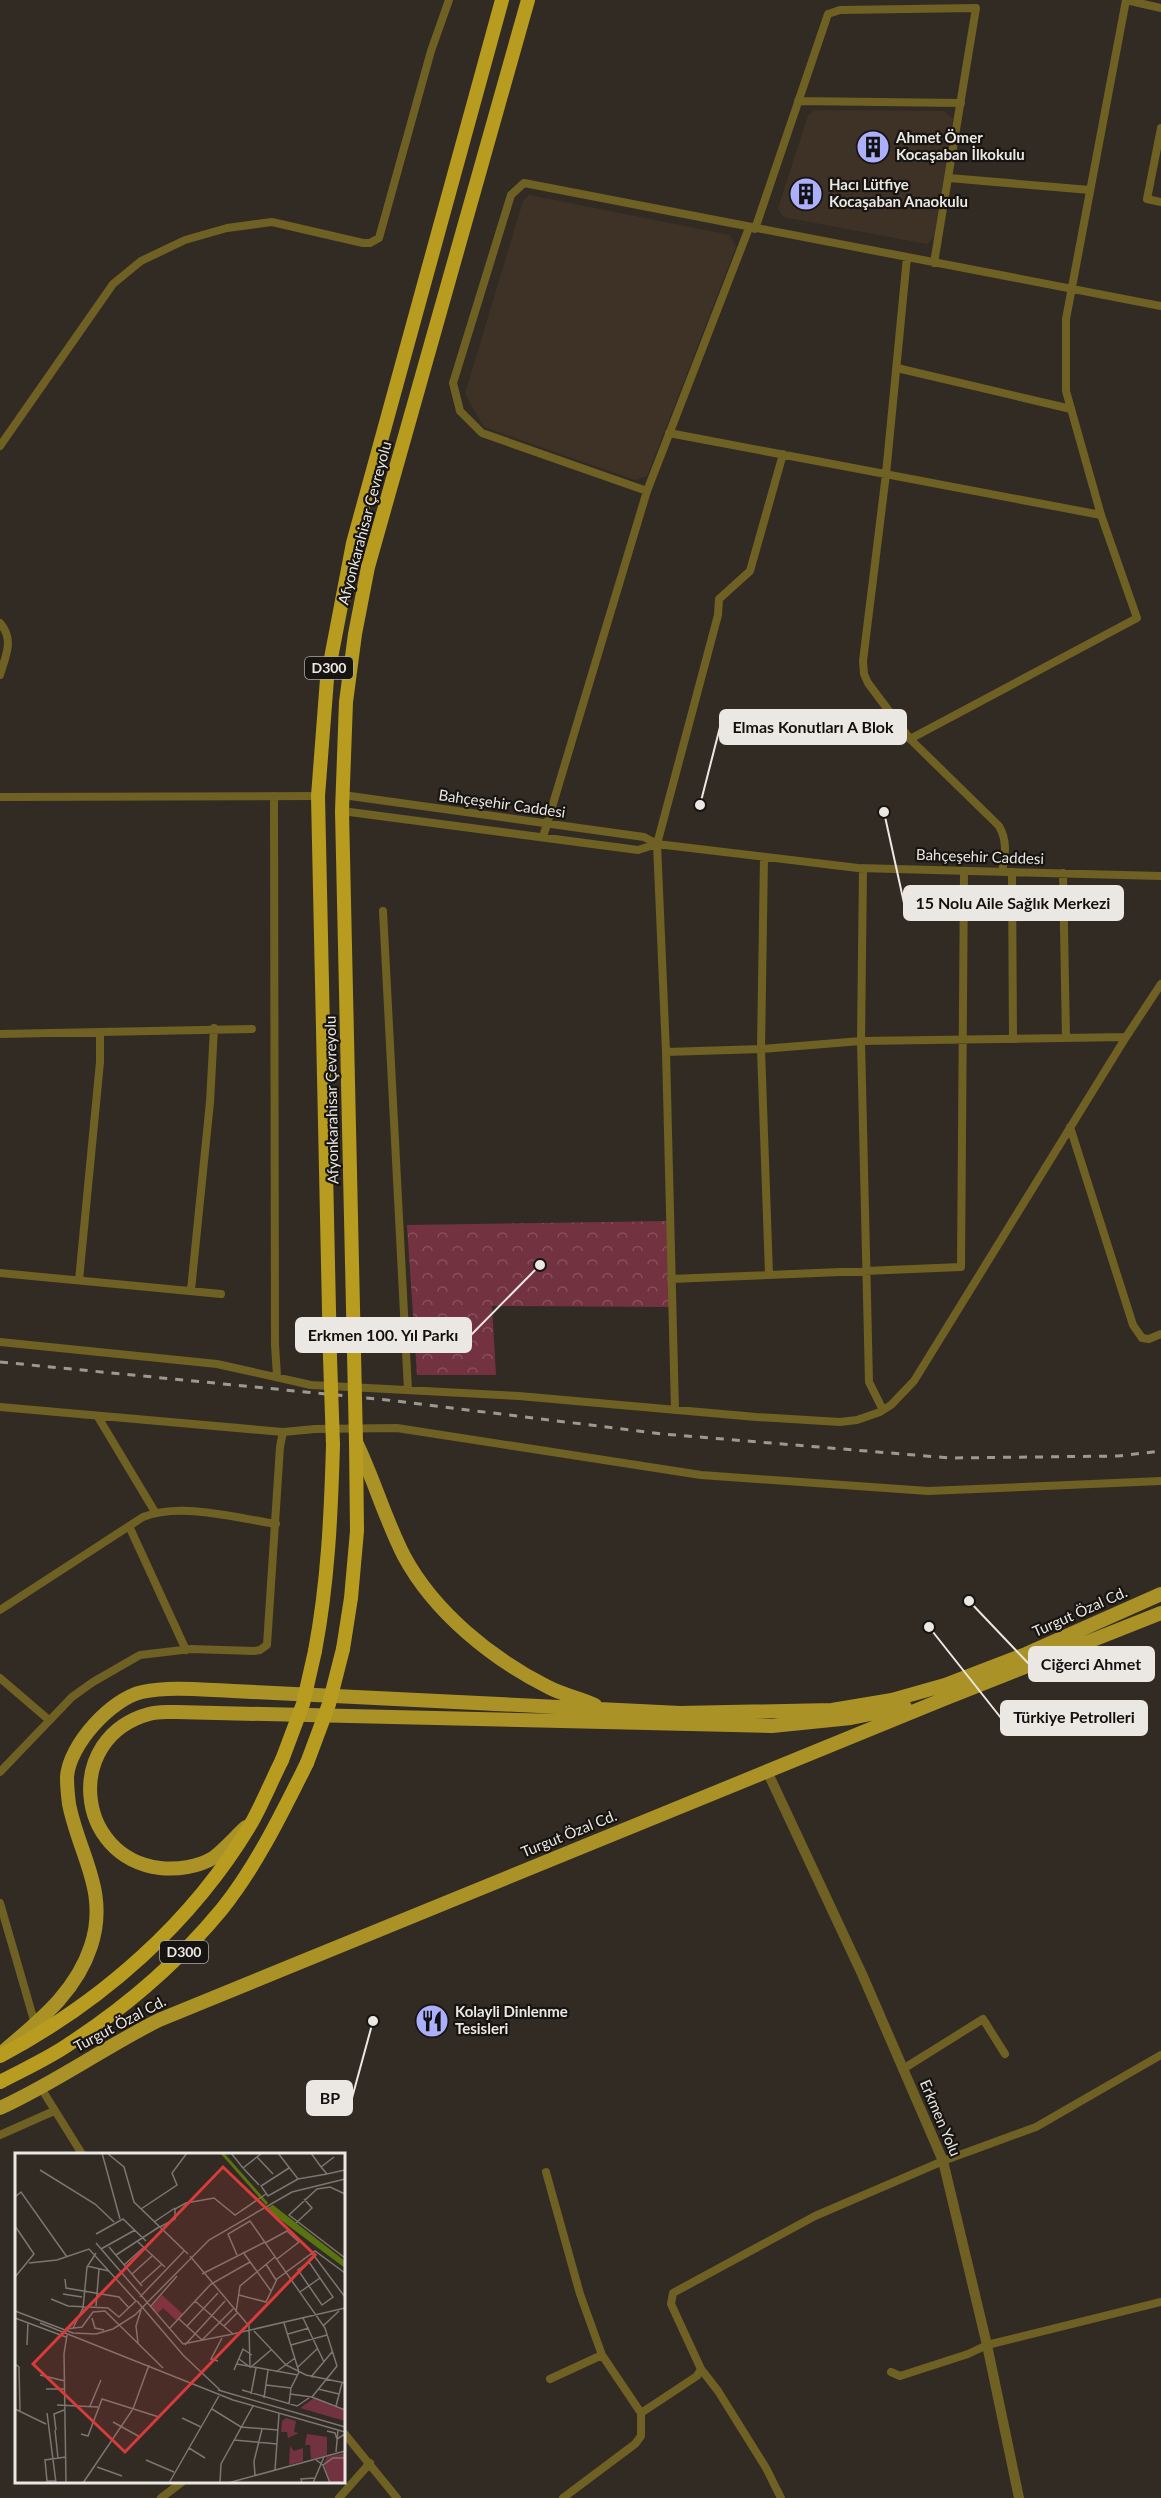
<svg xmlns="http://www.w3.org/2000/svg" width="1161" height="2498" font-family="Lato,sans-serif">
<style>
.built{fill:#3e3227}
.park{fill:url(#park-crowns)}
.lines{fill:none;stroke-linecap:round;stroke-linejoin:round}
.minor{stroke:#6f6023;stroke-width:8}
.tertiary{stroke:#6f6023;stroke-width:10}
.primary{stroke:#ab9227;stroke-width:14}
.trunk{stroke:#b89c1f;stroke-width:14}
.rail{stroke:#9e9892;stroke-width:3;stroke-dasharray:8 8;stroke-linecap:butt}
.trunk-bridge{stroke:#b89c1f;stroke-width:14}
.labels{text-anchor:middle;stroke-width:4.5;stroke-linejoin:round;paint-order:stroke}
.shield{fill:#171411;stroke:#aba8a3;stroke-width:1.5}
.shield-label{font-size:14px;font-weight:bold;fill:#ebe7e2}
.poi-label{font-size:15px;font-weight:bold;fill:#ebe7e2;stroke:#171411;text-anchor:start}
.street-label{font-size:15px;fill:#ebe7e2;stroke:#171411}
.inset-river{fill:none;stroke:#597311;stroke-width:3}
.inset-road{fill:none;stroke:#7c7670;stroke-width:1.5}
.view{fill:#d83b3b;fill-opacity:0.15;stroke:#d83b3b;stroke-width:3}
.inset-edge{fill:none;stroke:#ebe7e2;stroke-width:3}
.leader{fill:none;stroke:#ebe7e2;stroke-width:2}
.callout-dot{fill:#ebe7e2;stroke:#171411;stroke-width:2}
.callout{fill:#ebe7e2;stroke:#ebe7e2;stroke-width:2}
.callout-label{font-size:16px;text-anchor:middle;font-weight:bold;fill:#111}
</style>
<defs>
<pattern id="park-crowns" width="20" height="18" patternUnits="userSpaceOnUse" patternTransform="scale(1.5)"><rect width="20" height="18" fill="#733240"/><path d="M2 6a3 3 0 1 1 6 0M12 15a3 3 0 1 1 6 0" fill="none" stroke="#87505b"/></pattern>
</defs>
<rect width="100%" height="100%" fill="#322b24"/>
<!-- built -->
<path class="built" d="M813,110L944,111L953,119L934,237L927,244L783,217L778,208L808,116Z
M529,195L730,235L736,247L647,476L635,480L484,427L465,394L523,201Z"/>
<!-- park -->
<path class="park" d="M669,1221L672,1307L492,1306L496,1375H417L407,1225Z"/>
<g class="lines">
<!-- minor -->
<path class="minor" d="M1126,0L1161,8
M798,101L961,103
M1161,128L1147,199L1161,202
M949,178L1090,190
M755,229L828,14L840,10L976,8L934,263
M907,257L886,474L863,661L864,674L868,683L910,739L999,826C1008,842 1005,855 1002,872
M897,368L1071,409
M669,433L1101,515
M0,446L113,284L141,261L185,240L227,228L272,222L363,243H370L379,238L431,51L449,0
M647,491L482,433L460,411L453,383L511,195L524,183L1161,306
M0,623C15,640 5,657 0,675
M910,739L1137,618L1101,515L1066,391V319L1126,0
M343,795L644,837L657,844L858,868L1161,876
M274,796L275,1345L277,1376
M0,797L318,796
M342,811L638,850L657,844
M543,837L647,491L749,228
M764,857L761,1049L769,1274
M863,868L861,1041L869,1382L883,1410
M1012,872L1013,1039
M1063,873L1066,1038
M383,911L408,1390
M0,1034L252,1029
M666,1052L761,1049L861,1041L1126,1037L1161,984
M1070,1127L1133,1325L1142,1338L1149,1339L1161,1334
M0,1273L221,1294
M671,1279L961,1267L964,871
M79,1280L100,1062V1032
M191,1290L210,1102L214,1028
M0,1342L217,1364L311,1385L519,1396L756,1417L840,1422L857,1420L880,1412L891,1405L914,1381L1126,1037
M0,1407L283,1432L280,1447L267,1645L260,1650L254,1651L191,1649L140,1655L93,1682L72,1697L0,1772
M675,1410L666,1052L657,844L718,615L719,599L750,571L783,454
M98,1417L155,1512
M283,1432L315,1429L397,1428L701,1475L928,1491L1161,1481
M129,1526L186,1650
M0,1610L143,1517C181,1502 236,1518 276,1524
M0,1678L49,1720
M0,1903L35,2024
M903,2069L983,2019L1005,2054
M41,2088L82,2154
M0,2135L54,2111
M546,2172L580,2294L602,2355L641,2413V2436L635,2444L563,2498
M891,2372L900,2376L968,2354L987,2345L1161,2302
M550,2379L602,2355
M641,2413L697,2376L701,2369
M344,2433L397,2498
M161,2498L182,2482
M339,2498L370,2463
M781,2498L766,2468L718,2391L701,2369L671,2304L673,2293L815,2216L943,2161L1036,2127L1161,2055"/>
<!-- tertiary -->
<path class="tertiary" d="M767,1771L862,1974L943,2161L987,2345L1019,2498"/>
<!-- primary -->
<path class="primary" d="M356,1442C374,1479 385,1519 404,1556C434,1612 492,1659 548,1687C563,1695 580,1698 595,1705
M246,1827C235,1837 225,1849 213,1858C198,1867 177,1870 160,1868C74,1857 64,1737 149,1714C157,1711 167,1712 176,1712L772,1726L851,1718L905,1707
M5,2050C40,2020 76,1992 91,1946C109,1891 79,1855 69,1804C68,1796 67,1785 67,1777C69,1745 111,1699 142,1692C171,1686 204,1690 233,1691L680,1713L832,1710L892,1700L945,1685L1026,1654L1161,1594
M0,2108C55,2083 105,2047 159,2020L944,1699L1161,1613"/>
<!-- trunk -->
<path class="trunk" d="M354,1353L342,811L346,702L355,634L368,567L528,0
M330,1357L318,796L327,679L353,543L502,0
M343,1649L351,1598L357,1531L356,1442
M315,1651C328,1582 331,1515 333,1445
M0,2056C102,2002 193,1922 252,1822C263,1802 272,1780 282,1760
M0,2082C24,2069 50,2058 72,2042C127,2006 180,1960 222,1909C257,1865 282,1813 307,1763"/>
<!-- rail -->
<path class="rail" d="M0,1362L387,1400L663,1434L950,1458L1118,1456L1161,1451"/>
<!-- trunk-bridge -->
<path class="trunk-bridge" d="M354,1353L356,1442
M330,1357L333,1445
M282,1760L303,1704L315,1651
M307,1763L329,1704L343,1649"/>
</g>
<!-- icons -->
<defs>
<g id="building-disc" transform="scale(1.725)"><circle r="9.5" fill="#acaffb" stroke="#171411"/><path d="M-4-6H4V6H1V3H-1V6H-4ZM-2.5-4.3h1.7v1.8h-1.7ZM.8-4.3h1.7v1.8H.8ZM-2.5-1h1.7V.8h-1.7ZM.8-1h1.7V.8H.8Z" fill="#111"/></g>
<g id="restaurant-disc" transform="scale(1.725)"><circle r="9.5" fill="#acaffb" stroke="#171411"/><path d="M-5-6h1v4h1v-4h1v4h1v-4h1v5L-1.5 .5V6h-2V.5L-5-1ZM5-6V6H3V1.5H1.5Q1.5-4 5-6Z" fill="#111"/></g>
</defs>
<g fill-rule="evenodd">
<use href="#building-disc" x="873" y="147"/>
<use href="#building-disc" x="806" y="194"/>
<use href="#restaurant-disc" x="432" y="2021"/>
</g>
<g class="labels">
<!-- shield labels -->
<g class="shield">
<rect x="305" y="657" width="48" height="22" rx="4.5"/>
<rect x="160" y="1941" width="48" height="22" rx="4.5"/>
</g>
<g class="shield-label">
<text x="329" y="673">D300</text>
<text x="184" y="1957">D300</text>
</g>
<!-- poi labels -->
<g class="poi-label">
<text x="896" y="143">Ahmet Ömer<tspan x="896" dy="17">Kocaşaban İlkokulu</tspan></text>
<text x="829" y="190">Hacı Lütfiye<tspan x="829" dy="17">Kocaşaban Anaokulu</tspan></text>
<text x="455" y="2017">Kolayli Dinlenme<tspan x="455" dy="17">Tesisleri</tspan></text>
</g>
<!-- street labels -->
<g class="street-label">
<text transform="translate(365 523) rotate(-75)" y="5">Afyonkarahisar Çevreyolu</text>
<text transform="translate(502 804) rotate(8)" y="5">Bahçeşehir Caddesi</text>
<text transform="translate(980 857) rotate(2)" y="5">Bahçeşehir Caddesi</text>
<text transform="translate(332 1100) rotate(-91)" y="5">Afyonkarahisar Çevreyolu</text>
<text transform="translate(1080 1612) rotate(-24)" y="5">Turgut Özal Cd.</text>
<text transform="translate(569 1834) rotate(-22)" y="5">Turgut Özal Cd.</text>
<text transform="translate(120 2024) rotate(-28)" y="5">Turgut Özal Cd.</text>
<text transform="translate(940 2118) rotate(67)" y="5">Erkmen Yolu</text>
</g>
</g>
<!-- overview -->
<g transform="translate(15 2153)">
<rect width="330" height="330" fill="#322b24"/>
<path d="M147,142L168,161L162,168L148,155L143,160L136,154ZM299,245L330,258V268L285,255ZM271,265L281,268L279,279L284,280L273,285L272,279H266L267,268ZM275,293L279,298L288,295V308L274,312ZM330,300V330H315L309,310L312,304Z" fill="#733240"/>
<path d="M292,281L312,284V302L296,306L295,292H290Z" fill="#733240"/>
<path d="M258,52L330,108V115L255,59L252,55Z" fill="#597311"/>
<path class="inset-river" d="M207,0L252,51"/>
<path class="inset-road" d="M87,0L105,66M92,0L109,14L119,49L173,101M216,0L228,15L247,0M263,0L283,26L312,21M296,0L306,14L319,4M242,4L258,21M306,14L312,21L330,17M228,15L244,32M274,15L246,33L253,43L283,26M25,17L80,51L99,69M330,41L315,34L302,36L274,62L330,105M0,44L6,39L52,104M126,56L162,32L157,20L172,0M139,69L160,55M281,70L297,55L289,46M0,73L19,101L0,124M145,74L160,66V56L171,50L199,45L220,62L251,41M81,81L108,66L131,88M123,89L150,114M81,90L168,191L218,181M250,90L272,78L284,89L262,106M94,94L127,133M86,96L120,77M228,99L256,138M297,100L330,144M101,102L144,74M222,102L213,81L235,68L310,175L322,213L297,244M175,103L234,173L235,214L224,206M294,109L318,144L307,152L283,117ZM14,110L42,107L74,96L121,148L104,164L93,155L53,153L36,146M251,111L261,127M109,112L128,95M72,113L94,118M117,121L137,103M187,121L250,89M50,126L51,135L104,144L114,155M126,130L147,111M285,139L305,125M48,141L67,144M224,142L251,149L262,126L300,98L330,120M125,144L169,98M122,148L168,202L205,237M180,148L218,181L330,155M81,153L84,116M135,154L162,123M0,158L58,180L81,181L98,176L120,162L194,87L277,39L330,26M221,159L225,133L260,104M0,165L51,184M77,165L80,175L89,177M288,165L309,209M164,166L187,187L218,156M25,170L218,247L330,279M269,170L284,219L276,235L274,251M172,173L203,140M209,173L222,160M308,173L324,158M58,175L68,155L72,114L81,100M51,176L67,174L78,159L90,158L148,215M154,176L196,131L235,109M239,178L271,212L291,222L330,230M273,181L294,175M123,190L121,173L126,157M12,192L13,169M170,192L210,148M276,192L312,182M203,208L196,206L207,185M0,211L4,214L5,258M222,211L283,222M236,214L256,197M283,214L303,195M219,217L228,196L237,202M261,219L280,205M25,222L50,228M296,224L317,199M251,232L276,235M31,236H50M303,236L324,241M203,237L330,274M227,237L282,253L294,245M236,241L241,215M275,241L297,244L330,257M249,245L253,217M42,252L83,254M75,253L86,227M321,253L327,230M0,256L31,271M197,256L226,274L263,277M32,260L41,330M167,265L186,274M98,269L125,284M40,277L43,305M41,277L39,261L49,257M312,278L320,280L322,286L330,281M66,281L73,283L87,246L144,264M219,287L262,291M174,295L190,305M321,299L323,277M131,307L159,319M301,307L308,312L315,330M308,312L318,305H330M82,314L107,323M260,317L264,261M240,322L239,308L247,276M41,328H32L30,307L51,304M51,330L49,201L52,182M68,330L118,256L134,212M154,330L205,241M205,330L206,311L238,253M213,330L330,298M287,330L286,326L300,325M298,330L309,304"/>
<path class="view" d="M208,14L300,102L110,299L18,211Z"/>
<rect width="330" height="330" class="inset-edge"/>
</g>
<!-- callouts -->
<path class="leader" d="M700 805L720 727M884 812L904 903M540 1265L471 1335M969 1601L1029 1664M929 1627L1001 1718M373 2021L352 2098"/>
<g class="callout-dot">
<circle cx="700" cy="805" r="6"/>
<circle cx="884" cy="812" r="6"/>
<circle cx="540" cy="1265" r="6"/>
<circle cx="969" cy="1601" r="6"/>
<circle cx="929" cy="1627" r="6"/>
<circle cx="373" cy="2021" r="6"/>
</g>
<g class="callout">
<rect x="720" y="710" width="186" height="34" rx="6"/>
<rect x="904" y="886" width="219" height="34" rx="6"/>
<rect x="296" y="1318" width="175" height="34" rx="6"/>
<rect x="1029" y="1647" width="125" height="34" rx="6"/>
<rect x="1001" y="1701" width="146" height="34" rx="6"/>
<rect x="307" y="2081" width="45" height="34" rx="6"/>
</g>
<g class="callout-label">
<text x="813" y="733">Elmas Konutları A Blok</text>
<text x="1013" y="909">15 Nolu Aile Sağlık Merkezi</text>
<text x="383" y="1341">Erkmen 100. Yıl Parkı</text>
<text x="1091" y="1670">Ciğerci Ahmet</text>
<text x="1074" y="1723">Türkiye Petrolleri</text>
<text x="330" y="2104">BP</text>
</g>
</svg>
